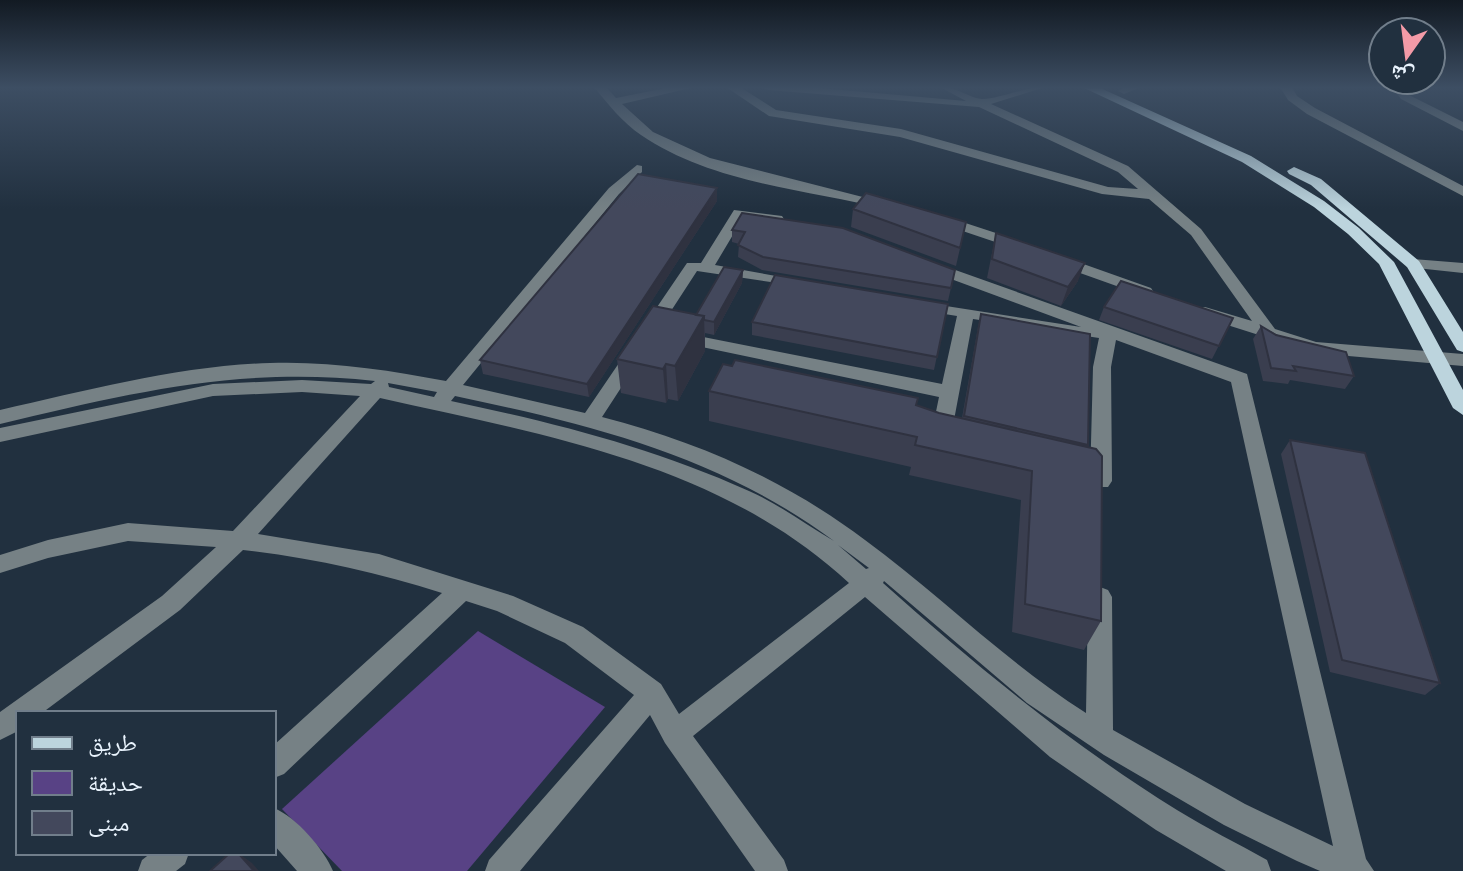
<svg xmlns="http://www.w3.org/2000/svg" width="1463" height="871" font-family="Inter,'Noto Naskh Arabic',sans-serif">
<style>
.green{fill:#584285}
.lines{fill:none;stroke-linecap:round;stroke-linejoin:round}
.minor{fill:#768185;fill-rule:evenodd}
.major{fill:#bcd4dd;fill-rule:evenodd}
.wall{fill:#3a3e4f}
.shaded-wall{fill:#2f3240}
.building{fill:#43485c;stroke:#2f3240;stroke-width:2}
</style>
<rect width="100%" height="100%" fill="#21303f"/>
<!-- green -->
<path class="green" d="M478,631L605,707L467,871H342L282,809Z"/>
<g class="lines">
<!-- minor -->
<path class="minor" d="M594,87H606L616,98L671,87H695L622,104L653,132L710,158L894,205L887,209C807,190 711,183 641,135C623,123 608,104 594,87Z
M726,87H740L776,110L901,129L1108,187L1138,189L1118,172L979,107L768,90L762,87H808L966,101L940,87C958,87 969,98 982,99C1000,99 1023,87 1045,87L991,104L1128,166L1201,229L1275,329L1316,342L1463,354V366L1314,353L1265,340L1262,336L1199,316V308L1205,307L1252,321L1191,235L1149,199L1102,194L900,137L769,116Z
M1141,87L1124,94L1118,91L1124,87Z
M1280,87H1292L1297,96L1315,108L1463,186V196L1307,114L1288,100Z
M1392,87H1404L1409,95L1463,122V131L1401,99Z
M637,165L642,166V172L619,194L463,385L585,413L687,263H701L734,210L782,216L784,219L777,223L743,218L715,265L804,281V287L697,271L602,417C699,442 785,480 865,540C940,595 1007,663 1086,713L1088,597L1092,590L1100,587L1108,590L1112,597L1113,730L1245,804L1333,846L1231,382L1116,340L1111,367L1112,481L1108,487H1094L1090,481L1093,367L1099,338L973,319L951,436L941,443L931,436L939,397L678,342L669,337L678,332L942,384L957,316L914,309V301L1081,327L924,269L922,266L930,261L1247,374L1366,859L1374,871H1320L1297,861L1224,825L1104,755L1027,703L884,581L883,583C975,665 1072,745 1177,810C1206,828 1237,843 1267,860L1271,871H1226L1156,830L1050,757L865,597L693,736L784,860L788,871H755L665,743L650,715L520,871H485L489,860L634,695L565,643L497,611L466,601L284,774L274,778V745L442,593C376,572 312,558 243,550L180,610L42,713H18V731L0,740V712L162,596L216,547L128,541L48,558L0,573V555L48,540L128,523L233,531L360,396L302,392L213,396L0,442V428L213,384L302,380L371,384L375,381C240,366 130,393 0,424V410C89,390 179,366 270,363C329,361 388,370 446,381L609,188ZM388,383L437,392L434,397L389,387ZM455,396C592,425 719,456 834,541C806,525 779,504 749,491C651,447 555,423 451,401ZM380,398C545,435 721,464 849,583L679,714L661,684L583,627L513,596L379,554L258,534ZM838,545L869,568L866,569Z
M941,215L1026,243L1029,246L1021,251L1016,249L936,222L934,219Z
M1058,255L1151,288L1153,291L1145,296L1139,294L1052,263V257Z
M1413,259L1463,263V273L1407,267L1405,264Z
M274,808C296,817 324,849 333,871H297L274,845Z
M151,853H189L185,864L176,871H138L142,860Z"/>
<!-- major -->
<path class="major" d="M1082,87H1098L1251,156L1324,201L1359,228L1394,262L1463,390V415L1453,408L1379,264L1348,234L1314,207L1242,162Z
M1294,167L1321,179L1419,261L1463,332V352L1457,350L1407,267L1311,185L1289,174L1287,171Z"/>
</g>
<!-- wall -->
<path class="wall" d="M717,188V201L589,397L483,374L480,360Z
M853,209L966,222L956,266L851,227Z
M732,230L955,270L948,301L762,270L738,257L739,244L732,242Z
M996,233L1078,281L1061,306L987,278Z
M743,270L742,283L714,335L705,333V351L678,401L668,399L666,403L621,393L617,359L696,315Z
M948,304L934,370L752,335V322Z
M1104,307L1233,318L1212,359L1099,320Z
M981,314L1088,445L1087,447L1101,621L1084,650L1012,632L1021,500L909,475L911,467L709,421V391L916,405L939,413L962,418L978,327Z
M1261,326L1354,376L1345,389L1290,380L1288,384L1263,381L1253,339Z
M1290,440L1440,683L1425,695L1330,672L1281,454Z"/>
<!-- shaded-wall -->
<path class="shaded-wall" d="M717,188V201L589,397L587,384Z
M1085,263L1078,281L1061,306L1068,287Z
M743,270L742,283L714,335V322Z
M704,316L705,351L678,401L675,366Z
M666,364L668,399L666,403L663,369Z
M238,853L252,863L259,871H254Z"/>
<!-- building -->
<path class="building" d="M638,174L717,188L587,384L480,360Z
M866,193L966,222L960,248L853,209Z
M742,213L843,228L955,270L951,288L763,257L738,245L745,232L732,230Z
M996,233L1085,263L1068,287L992,259Z
M724,267L743,270L714,322L704,320V316L696,315Z
M775,275L948,304L937,357L752,322Z
M1121,281L1233,318L1219,346L1104,307Z
M653,306L704,316L675,366L666,364L663,369L617,359Z
M981,314L1090,334L1088,445L964,416Z
M1261,326L1276,335L1346,352L1354,376L1293,366L1296,371L1271,368Z
M735,360L918,398L916,405L939,413L1096,449L1102,456L1101,621L1025,604L1032,471L915,445L917,437L709,391L723,364L732,366Z
M1290,440L1365,453L1440,683L1342,660Z
M230,853H238L254,871H210Z"/>
<!-- sky -->
<linearGradient id="sky" x2="0" y2="1"><stop stop-color="#121a23"/><stop offset="0.42" stop-color="#3d4e63"/><stop offset="1" stop-color="#3d4e63" stop-opacity="0"/></linearGradient>
<rect width="1463" height="209" fill="url(#sky)"/>
<!-- legend -->
<rect x="16" y="711" width="260" height="144" fill="#21303f" stroke="#717e8b" stroke-width="2"/>
<rect x="32" y="737" width="40" height="12" fill="#bcd4dd" stroke="#717e8b" stroke-width="2"/>
<text x="88" y="751" font-size="24" fill="#e9f3fd">طريق</text>
<rect x="32" y="771" width="40" height="24" fill="#584285" stroke="#717e8b" stroke-width="2"/>
<text x="88" y="791" font-size="24" fill="#e9f3fd">حديقة</text>
<rect x="32" y="811" width="40" height="24" fill="#43485c" stroke="#717e8b" stroke-width="2"/>
<text x="88" y="831" font-size="24" fill="#e9f3fd">مبنى</text>
<!-- north arrow -->
<g transform="translate(1407 56) rotate(194)"><circle r="38" fill="#21303f" stroke="#717e8b" stroke-width="2"/>
<path d="M0-6L14 30L0 20L-14 30Z" fill="#f39aa7"/>
<text y="-12" font-size="22" font-weight="bold" text-anchor="middle" fill="#e9f3fd">ش</text>
</g>
</svg>
